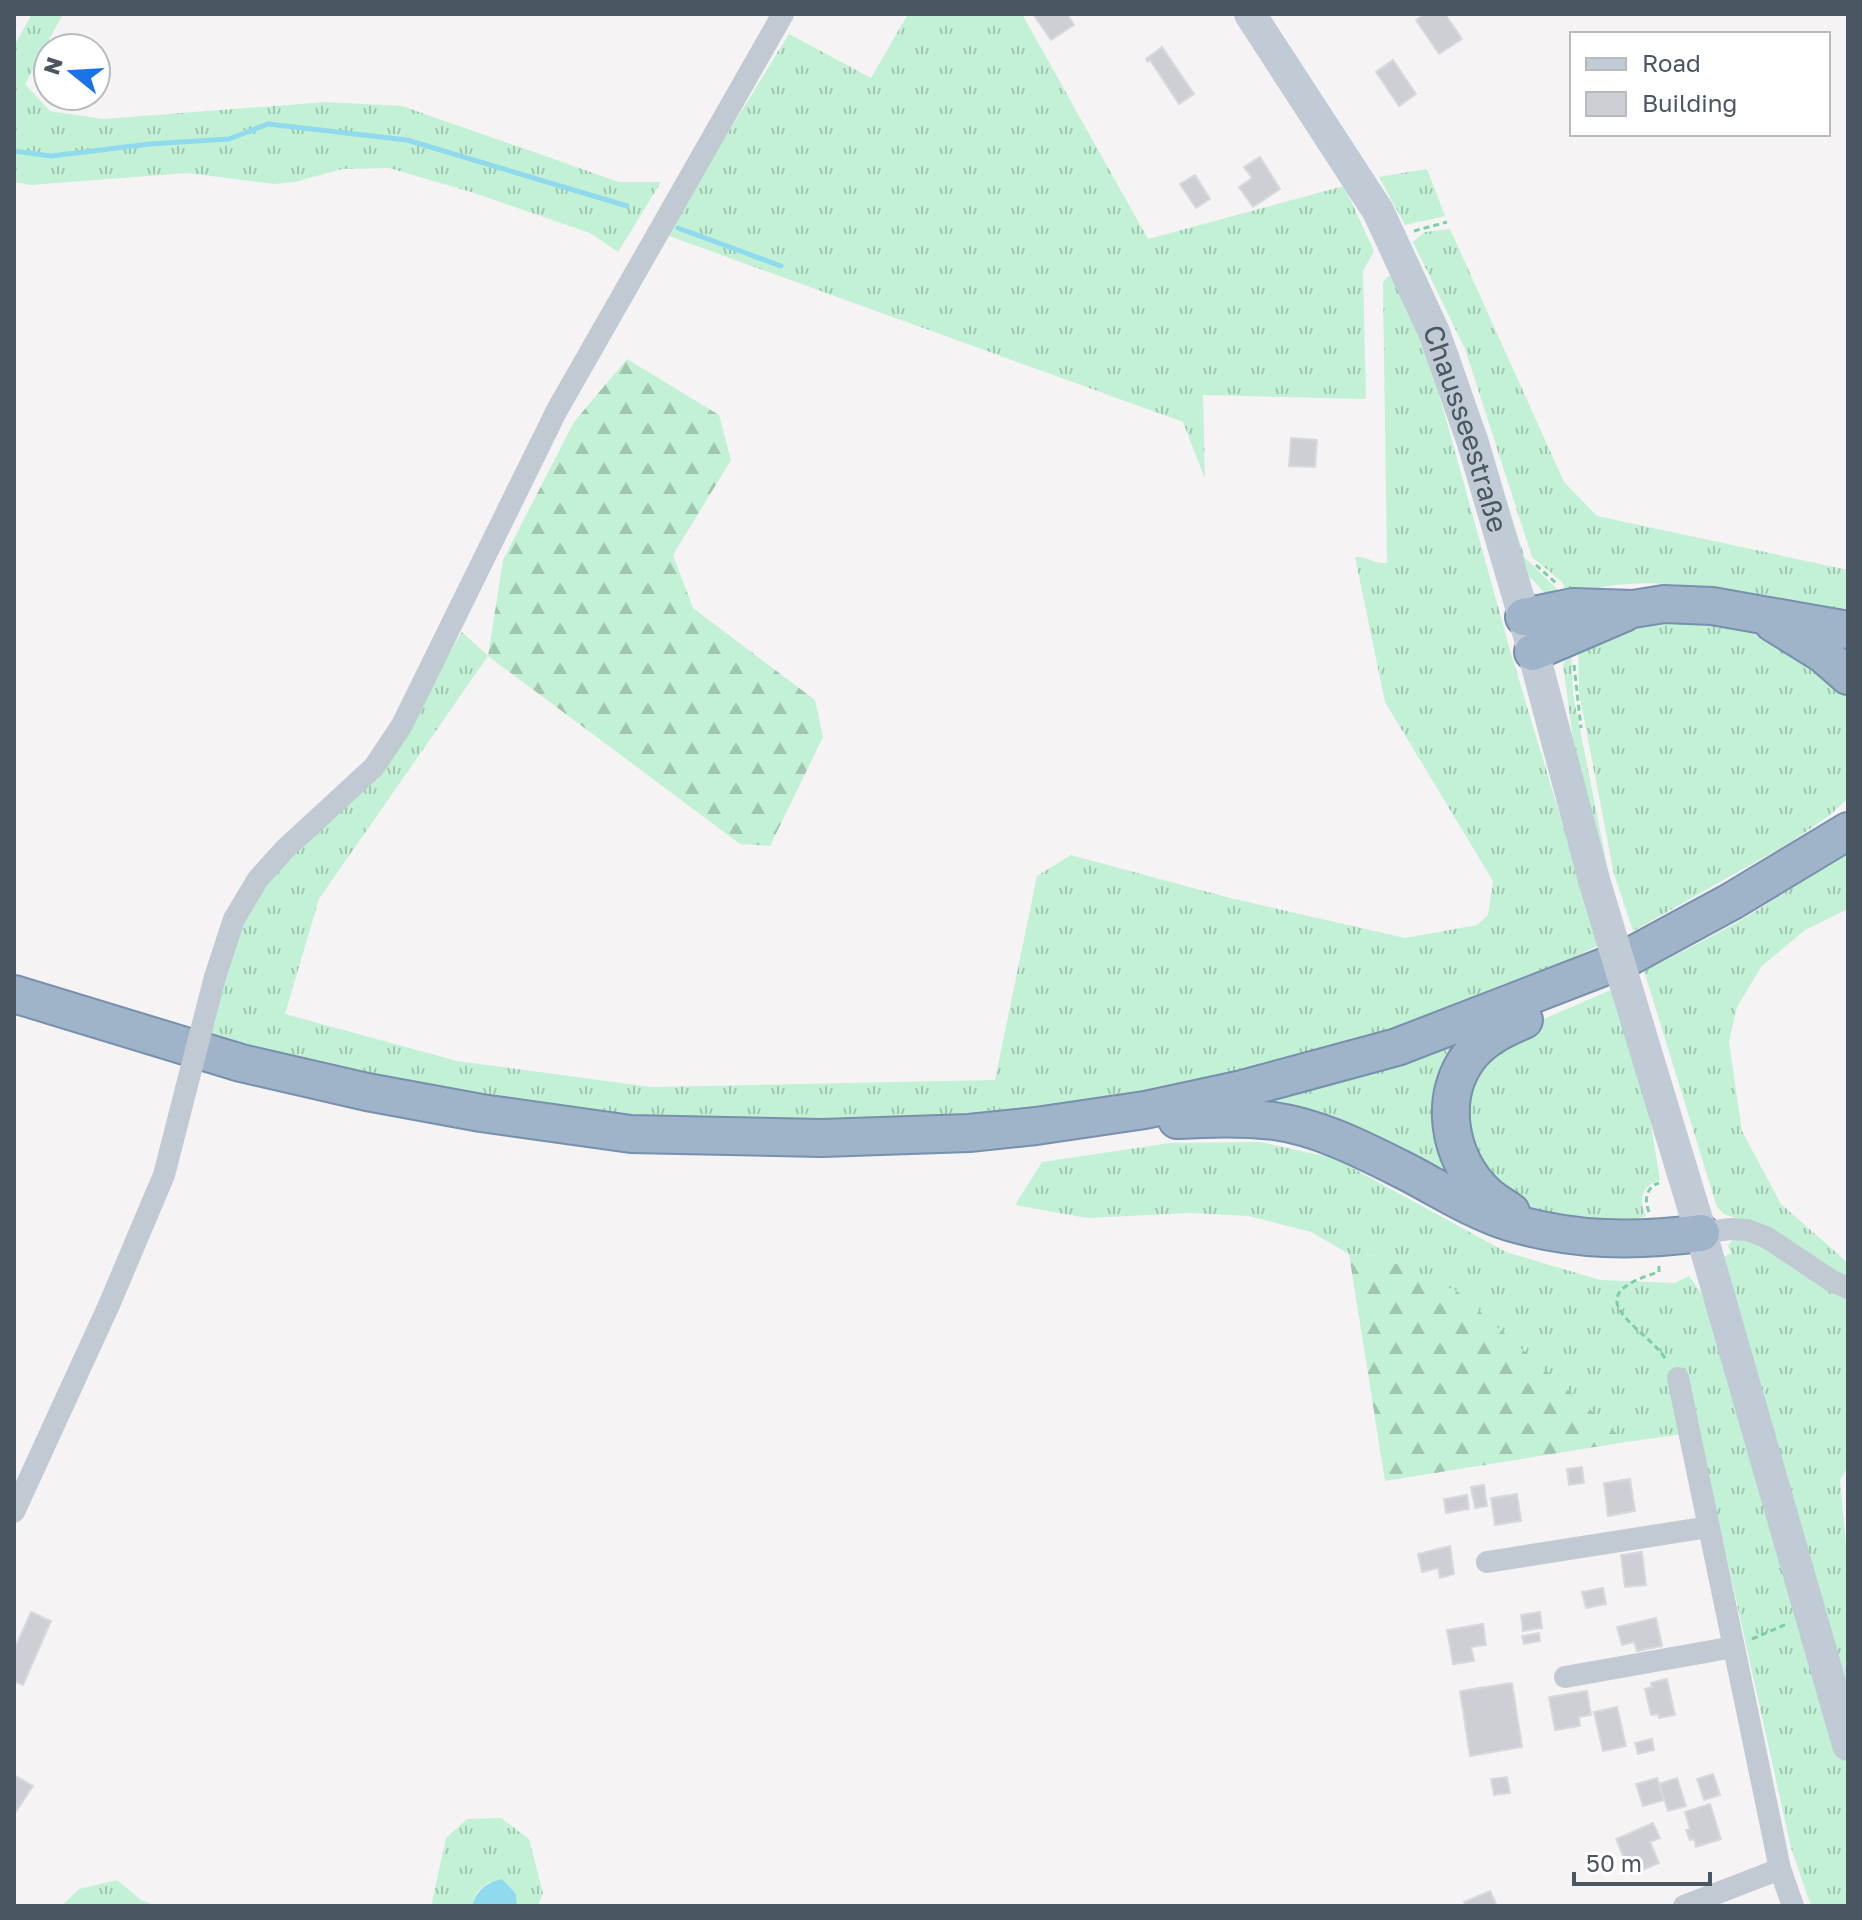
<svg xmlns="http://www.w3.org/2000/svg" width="1862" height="1920" font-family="'Golos Text',sans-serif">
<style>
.grass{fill:url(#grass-tufts)}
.forest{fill:url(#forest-firs)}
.water{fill:#90daee}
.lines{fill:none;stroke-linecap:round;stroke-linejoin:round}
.stream{stroke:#90daee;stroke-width:5}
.building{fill:#cdcfd5;stroke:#d7d9de;stroke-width:2}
.trunk-casing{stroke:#7690ad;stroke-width:40}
.path{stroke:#7ad0a6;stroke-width:3;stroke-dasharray:6 4;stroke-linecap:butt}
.minor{stroke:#c1cad2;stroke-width:22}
.secondary{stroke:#c1cbd6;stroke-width:32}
.trunk{stroke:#9fb4c9;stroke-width:36}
.minor-bridge{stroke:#c1cad2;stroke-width:22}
.secondary-bridge{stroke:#c1cbd6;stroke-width:32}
.labels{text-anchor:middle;stroke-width:6;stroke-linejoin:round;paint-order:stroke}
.street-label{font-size:28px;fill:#4a5661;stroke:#fff}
</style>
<defs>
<pattern id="grass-tufts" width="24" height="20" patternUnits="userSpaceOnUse" patternTransform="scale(2)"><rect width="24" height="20" fill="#c3f1d5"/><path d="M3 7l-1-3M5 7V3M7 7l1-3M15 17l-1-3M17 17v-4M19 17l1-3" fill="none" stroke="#a0c6b0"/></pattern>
<pattern id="forest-firs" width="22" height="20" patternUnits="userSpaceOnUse" patternTransform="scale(2)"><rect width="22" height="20" fill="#c3f1d5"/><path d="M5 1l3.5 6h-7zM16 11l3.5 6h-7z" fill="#a0c6b0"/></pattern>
</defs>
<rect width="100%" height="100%" fill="#f5f3f3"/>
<!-- grass -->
<path class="grass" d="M32,14H63L25,84L50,111L103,119L326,102L402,106L619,182H661L618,252L590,233L471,192L389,168L342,169L295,182L274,184L188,173L31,185L14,182V46Z
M908,14H1022L1148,239L1344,186L1374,251L1363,271L1366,399L1203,395L1205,479L1183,422L669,236L686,201L789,34L871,78Z
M1427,169L1445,216L1405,225L1379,177Z
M1450,229L1564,482L1597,516L1848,570V623C1757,600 1660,564 1568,596L1562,582L1532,557L1465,349L1413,242L1425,232Z
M1409,245L1458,351L1525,558L1558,590L1559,596L1545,593L1526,573Z
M1392,275L1401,279L1434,376L1510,650L1599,945L1532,978L1293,1067L1007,1119L662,1124L473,1100L206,1042L231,945L262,885L338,810L441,667L462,632L488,656L319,899L285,1014L457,1061L651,1087L995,1080L1037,876L1071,855L1230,898L1405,938L1477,925L1488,915L1493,881L1385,702L1355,557C1368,556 1374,564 1387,563L1383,283L1387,277Z
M1638,621L1726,623L1764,633L1848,690V798L1830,815L1791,842L1633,931L1614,874L1579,693L1578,642Z
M1571,646L1573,694L1609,875L1579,783L1563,665Z
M1848,843V909L1805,930L1761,967L1737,1007L1729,1042L1742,1131L1781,1204L1848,1263V1466L1840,1480L1848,1567V1716L1720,1259L1731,1253L1728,1246L1733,1239L1735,1218L1724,1214L1717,1207L1644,971C1717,934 1788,899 1848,843Z
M1613,989L1648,1107L1660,1180C1643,1186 1637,1198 1646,1216L1626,1222H1583L1533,1210L1488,1187L1457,1124L1488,1047L1507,1035Z
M1460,1036L1464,1181L1258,1112L1256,1096Z
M1260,1142L1334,1158L1506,1252L1600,1280L1675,1283L1689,1276L1701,1293L1712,1317L1848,1770V1906H1811L1791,1848L1699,1432L1626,1442L1548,1374L1378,1256L1349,1254L1311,1232L1249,1216L1190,1213L1087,1218L1015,1205L1042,1162L1170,1143Z
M501,1818L529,1839L543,1893L538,1906H517L516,1894L489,1882L477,1892L472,1906H431L446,1838L467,1819Z
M117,1880L141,1900L157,1906H61L79,1889Z"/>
<!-- forest -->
<path class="forest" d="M627,359L719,415L731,460L673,555L693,608L815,700L823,737L770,846L740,844L488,656L503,560L574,422Z
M1349,1254L1378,1256L1457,1291L1626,1442L1385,1481Z"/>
<!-- water -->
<path class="water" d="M502,1879L516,1894L517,1906H472C477,1890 485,1883 502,1879Z"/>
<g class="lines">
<!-- stream -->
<path class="stream" d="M14,151L51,156L150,144L229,139L268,124L407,140L627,206
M678,228L781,266"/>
</g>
<!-- building -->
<path class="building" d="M1033,14H1067L1074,25L1051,40Z
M1425,14H1445L1462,39L1439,54L1416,20Z
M1162,47L1194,94L1179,104L1150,60L1148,62L1146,59Z
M1393,60L1416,94L1399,106L1376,72Z
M1260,157L1280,189L1253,207L1239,187L1252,178L1244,167Z
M1195,175L1210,199L1196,208L1180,184Z
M1291,438L1317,440L1315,467L1289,466Z
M1582,1467L1584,1483L1569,1485L1567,1469Z
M1630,1479L1635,1511L1608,1516L1604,1483Z
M1484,1485L1487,1506L1475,1508L1471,1487Z
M1517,1494L1521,1521L1495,1525L1491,1498Z
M1467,1495L1469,1509L1446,1513L1444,1499Z
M1450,1546L1454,1574L1440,1578L1438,1568L1422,1572L1418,1554Z
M1642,1552L1646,1585L1625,1587L1621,1555Z
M1603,1588L1606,1604L1586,1608L1582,1592Z
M31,1612L51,1621L23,1685L14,1681V1650Z
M1540,1612L1542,1628L1523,1631L1521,1615Z
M1656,1618L1662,1646L1637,1651L1634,1642L1622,1645L1617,1627Z
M1483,1624L1486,1645L1471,1647L1474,1661L1453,1664L1447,1630Z
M1539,1633L1540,1641L1524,1644L1522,1636Z
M1667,1679L1675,1715L1659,1718L1658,1714L1651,1715L1645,1689L1652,1687L1651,1683Z
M1512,1683L1522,1747L1470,1756L1460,1691Z
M1587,1691L1591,1715L1579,1717L1580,1726L1555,1730L1549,1697Z
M1617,1707L1626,1746L1603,1751L1594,1712Z
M1652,1739L1654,1750L1638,1754L1635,1743Z
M1713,1774L1720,1795L1704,1800L1697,1779Z
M14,1775L33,1786L15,1813L14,1812Z
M1507,1777L1510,1793L1494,1795L1491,1779Z
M1657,1778L1664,1800L1643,1806L1636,1784Z
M1677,1778L1686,1806L1668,1811L1659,1784Z
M1710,1804L1721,1839L1696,1847L1694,1839L1690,1840L1686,1830L1690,1829L1685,1812Z
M1653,1823L1660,1838L1650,1842L1659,1863L1631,1875L1616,1839Z
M1490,1891L1497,1906H1466L1464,1902Z"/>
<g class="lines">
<!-- trunk casing -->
<g class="trunk-casing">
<path id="trunk" d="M1524,617L1573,607L1633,609L1664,604L1712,606L1848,630
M1773,623L1823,654L1848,676
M1533,652L1624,613
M14,994L241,1063L367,1092L481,1113L631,1134L822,1138L969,1133L1036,1126L1145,1110L1242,1089L1397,1047L1627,958L1732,901L1848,831
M1177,1120C1210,1118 1242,1117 1274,1121C1319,1127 1365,1151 1405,1171C1438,1188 1472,1210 1509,1222C1574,1241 1633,1242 1701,1233
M1511,1212C1503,1206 1493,1201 1486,1194C1448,1159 1437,1094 1472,1053C1486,1037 1505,1028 1524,1020"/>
</g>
<!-- path -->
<path class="path" d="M1414,231L1447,222
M1536,565L1557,584
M1574,665L1581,728
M1649,1212C1644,1200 1646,1187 1659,1183
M1659,1266V1272C1570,1298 1646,1326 1667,1361
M1752,1639L1789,1623"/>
<!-- minor -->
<path class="minor" d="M215,977L234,919L258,879L285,849L374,767L402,725L557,410L783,14
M1701,1233L1730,1229L1747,1230L1766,1237L1832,1281L1848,1288
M1678,1378L1780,1869L1793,1906
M14,1512L109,1305L164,1175L186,1089
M1487,1562L1709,1527
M1565,1677L1734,1647
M1684,1906L1780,1869"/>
<!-- secondary -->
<g class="secondary">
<path id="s1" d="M1250,14L1378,211L1434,332L1473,443L1524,617L1594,880"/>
<path d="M1636,1019L1701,1233L1848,1745"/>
</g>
<!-- trunk -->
<use href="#trunk" class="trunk"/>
<!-- minor-bridge -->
<path class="minor-bridge" d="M186,1089L215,977"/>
<!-- secondary-bridge -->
<path class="secondary-bridge" d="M1594,880L1636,1019"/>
</g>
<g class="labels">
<!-- street labels -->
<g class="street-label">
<text dy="10" stroke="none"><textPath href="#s1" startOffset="470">Chausseestraße</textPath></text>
</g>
</g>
<!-- border -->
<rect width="1862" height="1920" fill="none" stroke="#4a5661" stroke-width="32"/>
<!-- legend -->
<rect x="1570" y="32" width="260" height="104" fill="#ffffff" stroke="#b7bbc0" stroke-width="2"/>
<rect x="1586" y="58" width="40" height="12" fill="#c1cbd6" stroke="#b7bbc0" stroke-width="2"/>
<text x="1642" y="72" font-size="24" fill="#4a5661">Road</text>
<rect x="1586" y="92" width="40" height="24" fill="#cdcfd5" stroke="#b7bbc0" stroke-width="2"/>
<text x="1642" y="112" font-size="24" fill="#4a5661">Building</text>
<!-- north arrow -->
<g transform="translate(72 72) rotate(288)"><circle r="38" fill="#ffffff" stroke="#b7bbc0" stroke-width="2"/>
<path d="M0-6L14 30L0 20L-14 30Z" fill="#1a73e8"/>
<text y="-12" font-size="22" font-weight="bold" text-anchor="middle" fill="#4a5661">N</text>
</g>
<!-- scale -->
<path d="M1574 1872v12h136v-12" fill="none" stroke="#4a5661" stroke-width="4"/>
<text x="1586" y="1872" font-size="24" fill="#4a5661" stroke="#ffffff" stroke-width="6" paint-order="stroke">50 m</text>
</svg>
